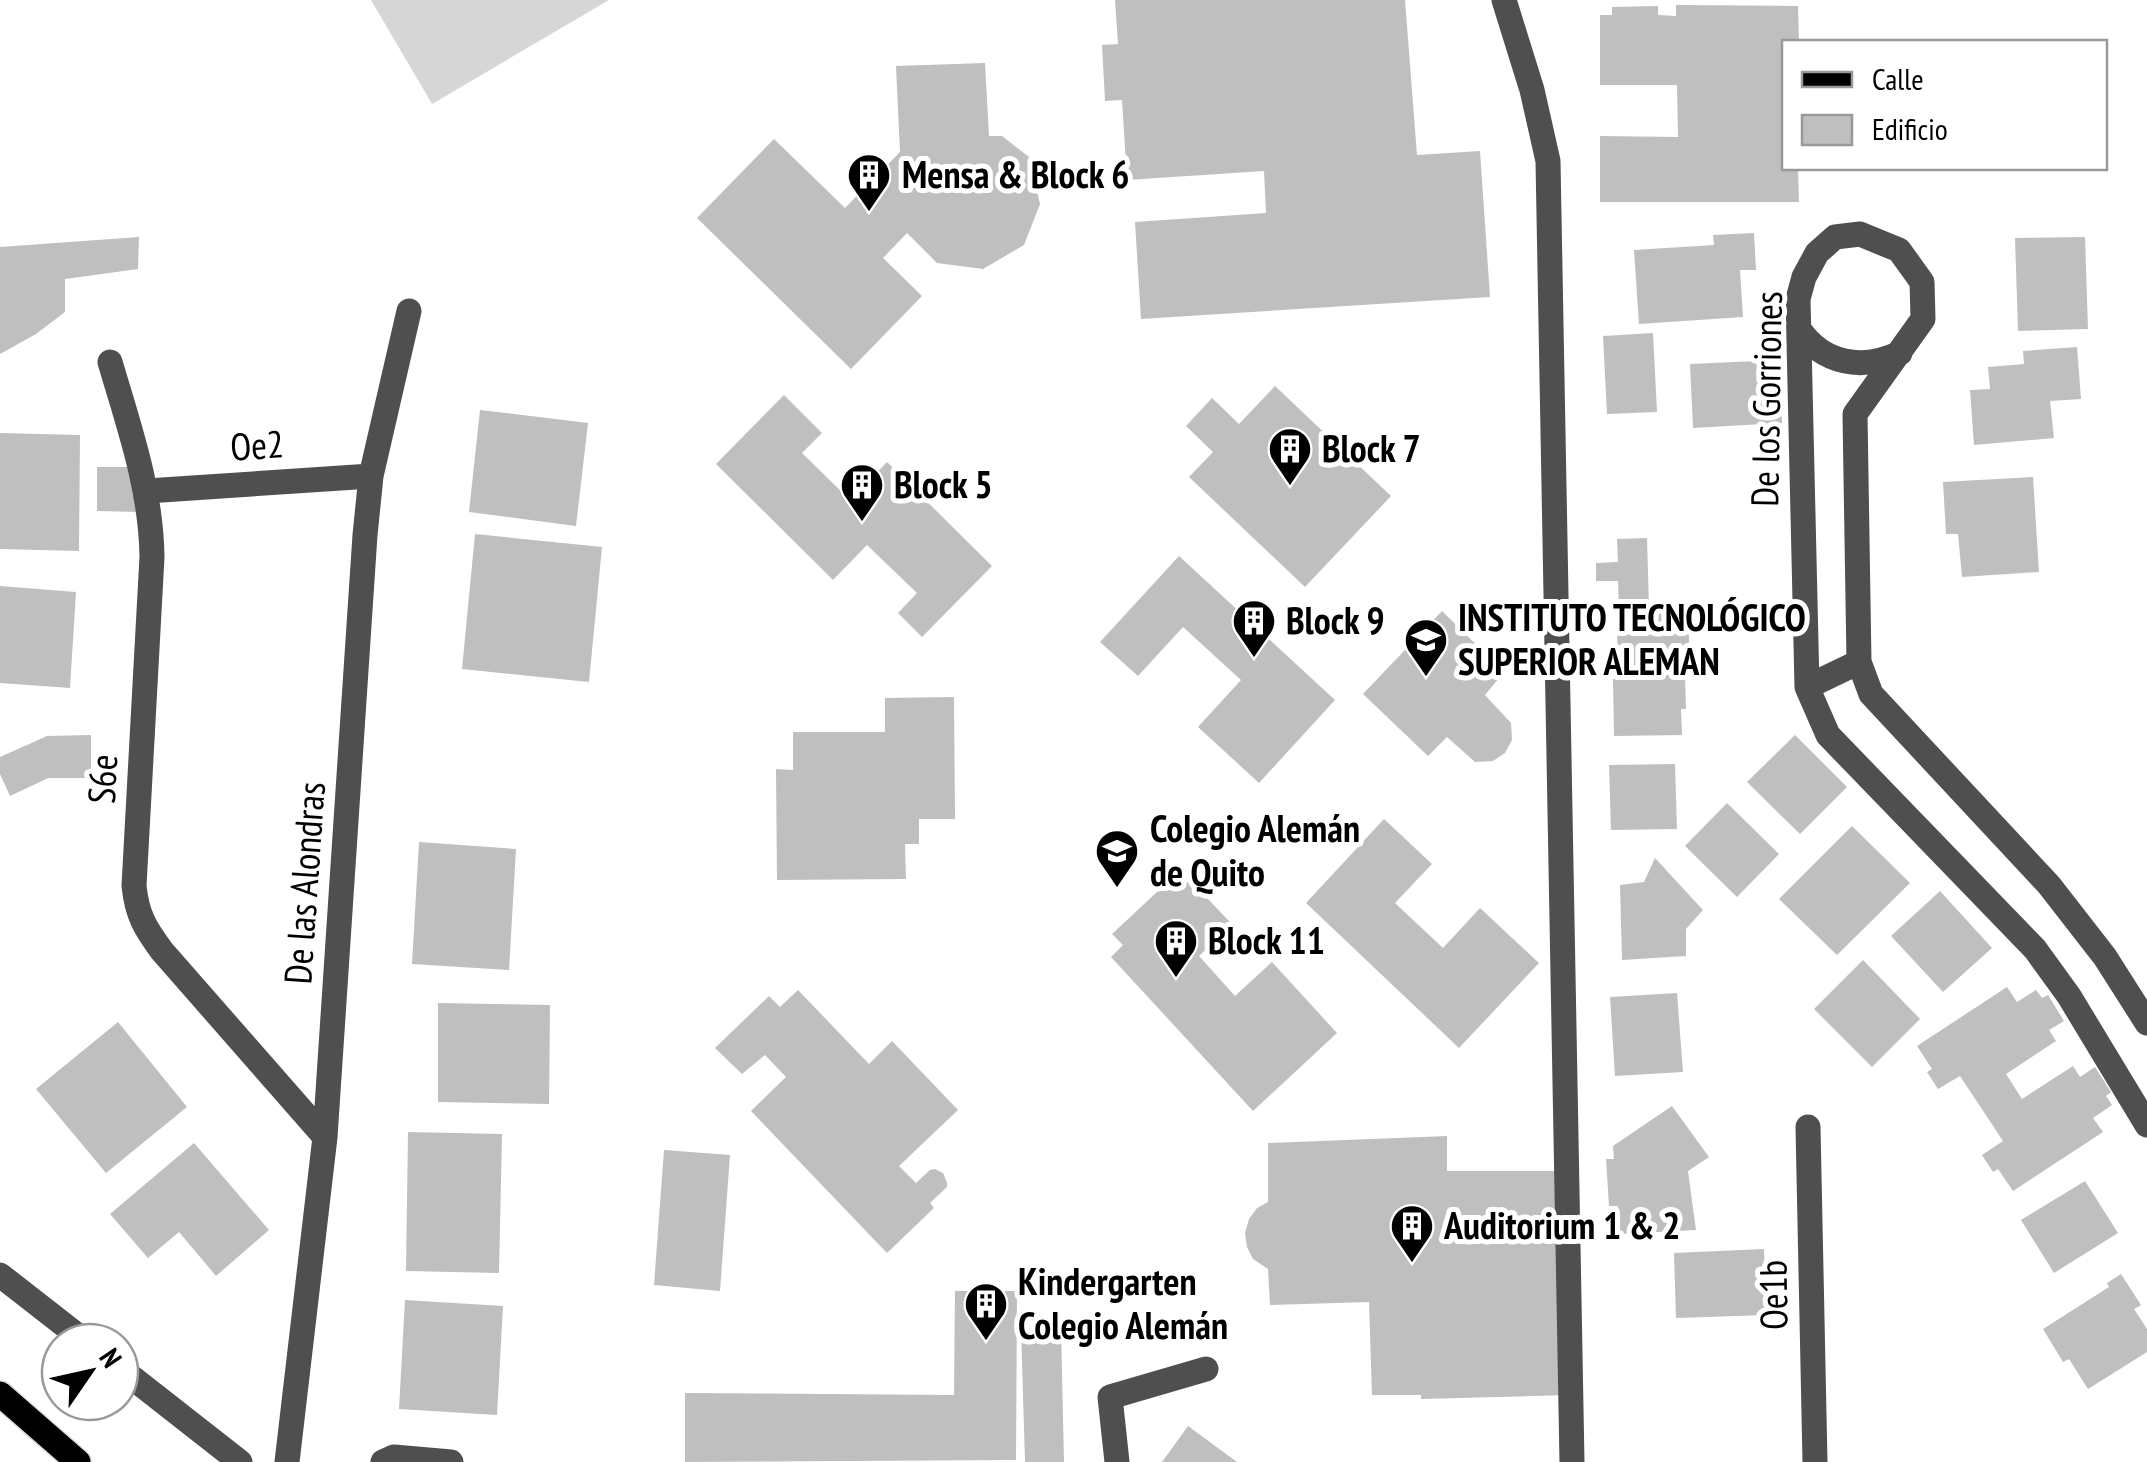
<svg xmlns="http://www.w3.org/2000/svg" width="2147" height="1462" font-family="'PT Sans Narrow',sans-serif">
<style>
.green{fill:#d6d6d6}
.building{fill:#bfbfbf}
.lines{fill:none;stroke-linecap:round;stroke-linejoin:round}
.major-casing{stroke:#dbdbdb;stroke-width:28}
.minor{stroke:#4f4f4f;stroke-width:25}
.major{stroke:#000;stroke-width:25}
.labels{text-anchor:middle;stroke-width:10;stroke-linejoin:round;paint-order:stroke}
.poi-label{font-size:38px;font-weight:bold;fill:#000;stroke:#fff;text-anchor:start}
.street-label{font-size:38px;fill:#000;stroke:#fff}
</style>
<rect width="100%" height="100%" fill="#fff"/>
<!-- green -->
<path class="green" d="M371,0H609L432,104Z"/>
<!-- building -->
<path class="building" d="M1115,0H1405L1417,155L1480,151L1490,297L1141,319L1135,222L1266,213L1264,171L1127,180L1122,100L1105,101L1102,45L1118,44Z
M1676,5L1798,6L1799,42H1784V168H1798L1799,202H1600V136L1678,137L1677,85H1600V15H1612V7L1658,6V15L1676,16Z
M985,63L989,136H1002L1029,157L1040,204L1024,245L983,269L937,263L907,233L883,258L922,296L851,369L697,218L774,139L845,208L900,152L896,66Z
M1754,233L1756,270H1740L1743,317L1639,324L1634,250L1714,245L1713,235Z
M139,237L138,269L65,279V312L36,334L0,354V247Z
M2085,237L2088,329L2018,331L2015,238Z
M1653,333L1657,412L1607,414L1603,336Z
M2077,347L2081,399L2050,401L2054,438L1974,445L1970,390L1990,389L1988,367L2024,364L2023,351Z
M1779,360L1782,423L1693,428L1690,364Z
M1275,386L1391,496L1305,587L1189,477L1213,452L1186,426L1212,398L1239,424Z
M784,395L822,433L802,453L850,500L887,462L992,566L922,637L898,613L917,593L867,545L833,580L716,464Z
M480,410L588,423L576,526L469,512Z
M0,433L80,435L79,551L0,549Z
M97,467H139V512L97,511Z
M2033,477L2039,572L1962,577L1958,534H1946L1943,482Z
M475,534L602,547L589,682L462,669Z
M1647,538L1649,609H1619L1618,581H1596V563L1618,562L1617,539Z
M1179,556L1335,700L1259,783L1198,727L1241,680L1183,627L1138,676L1100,642Z
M0,586L76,592L70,688L0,683Z
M1442,611L1504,672L1485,695L1511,723L1512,740L1505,753L1493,761L1475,762L1447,737L1428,756L1363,694Z
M1656,611H1689V678H1685L1686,709H1681L1682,735L1614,736L1613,679H1618L1617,626L1656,625Z
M954,697L955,819H919V844H905L906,879L777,880L776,769L793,770V732H885V698Z
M91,735V778H48L10,796L0,774V757L47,736Z
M1795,735L1847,787L1800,834L1747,782Z
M1675,764L1677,829L1611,830L1609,765Z
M1727,803L1779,854L1737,897L1685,846Z
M1384,819L1432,864L1395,903L1443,948L1480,908L1539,963L1459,1048L1306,903Z
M1852,826L1910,883L1837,955L1779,899Z
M419,842L516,849L509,970L412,964Z
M1655,858L1703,910L1686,929V956L1622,960L1620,885L1644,882Z
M1172,878L1181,888L1190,880L1245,938L1223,958L1211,945L1199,956L1235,996L1272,962L1337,1033L1253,1111L1111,957L1123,945L1112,934Z
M1940,891L1992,948L1943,992L1891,936Z
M1863,960L1920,1019L1872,1067L1814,1009Z
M2007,987L2017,1002L2036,990L2042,998L2048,995L2064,1021L2049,1030L2056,1041L2006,1074L2022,1099L2073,1066L2080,1077L2095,1067L2111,1092L2106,1096L2112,1105L2093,1118L2103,1132L2013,1191L1998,1169L1993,1172L1982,1155L2003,1141L1960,1076L1938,1089L1927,1072L1932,1069L1917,1046Z
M798,990L869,1064L892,1041L958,1110L899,1166L916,1183L930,1170L935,1169L943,1173L947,1183V1187L930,1203L934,1208L887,1253L751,1111L786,1077L765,1055L742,1074L715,1048L769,996L780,1007Z
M1677,993L1683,1072L1615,1076L1610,997Z
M438,1003L550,1005L549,1104L438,1102Z
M118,1022L187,1107L106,1173L36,1089Z
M1672,1106L1709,1157L1688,1171L1696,1230L1619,1234L1618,1206H1609L1606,1159H1614L1613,1146Z
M408,1132L502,1134L499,1273L406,1271Z
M1447,1136V1171H1565L1570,1395L1421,1399V1395H1372L1369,1302L1270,1305L1268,1269L1253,1259L1247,1247L1245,1233L1249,1219L1257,1208L1268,1202V1143Z
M194,1143L269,1230L216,1276L179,1232L148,1258L110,1214Z
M664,1150L730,1155L720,1291L654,1285Z
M2085,1181L2118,1233L2054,1273L2021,1220Z
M1764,1249L1766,1315L1676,1318L1674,1253Z
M2121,1274L2141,1305L2134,1309L2147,1329V1352L2088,1389L2069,1359L2063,1362L2043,1329L2109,1287L2107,1283Z
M955,1291H1017L1016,1460L685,1462V1393L954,1395Z
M405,1300L503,1306L497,1415L399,1409Z
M1061,1327L1064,1462H1025L1021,1328Z
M1188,1426L1237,1462H1162Z"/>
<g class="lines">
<!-- major casing -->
<g class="major-casing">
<path id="major" d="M0,1394L78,1462"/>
</g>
<!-- minor -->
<path class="minor" d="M1504,0L1532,90L1548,161L1572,1462
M1799,329C1823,364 1862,371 1900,353
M110,362C129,427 151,488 152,557L134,886C137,915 145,928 162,951L325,1137
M147,491L371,476
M1807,687L1859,662
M2147,1023L2105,957L2049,885L1871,694L1859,662L1855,414L1923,319L1922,282L1899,250L1860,234L1835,237L1817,253L1804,277L1798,299L1807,687L1828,735L2035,949L2069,996L2147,1125
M1808,1127L1815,1462
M0,1275L86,1342
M120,1368L240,1462
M287,1462L325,1137L365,535L371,476L409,311
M383,1462L394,1457L451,1462
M1117,1462L1110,1397L1206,1369"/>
<!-- major -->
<use href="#major" class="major"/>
</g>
<!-- icons -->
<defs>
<g id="building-pin" transform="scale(2.25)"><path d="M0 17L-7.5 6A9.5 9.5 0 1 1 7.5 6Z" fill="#000" stroke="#fff"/><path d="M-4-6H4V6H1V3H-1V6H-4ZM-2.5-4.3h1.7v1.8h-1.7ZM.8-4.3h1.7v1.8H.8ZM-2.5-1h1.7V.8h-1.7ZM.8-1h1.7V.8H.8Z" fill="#fff"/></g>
<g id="university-pin" transform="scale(2.25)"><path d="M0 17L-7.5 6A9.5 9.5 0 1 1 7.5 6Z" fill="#000" stroke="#fff"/><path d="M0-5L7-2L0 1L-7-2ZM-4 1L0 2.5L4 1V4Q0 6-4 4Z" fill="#fff"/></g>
<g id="school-pin" transform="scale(2.25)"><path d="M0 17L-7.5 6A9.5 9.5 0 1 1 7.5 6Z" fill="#000" stroke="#fff"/><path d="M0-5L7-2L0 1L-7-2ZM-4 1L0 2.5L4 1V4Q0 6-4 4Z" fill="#fff"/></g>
</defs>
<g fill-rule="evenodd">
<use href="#building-pin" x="869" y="175"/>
<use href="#building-pin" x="1290" y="449"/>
<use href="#building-pin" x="862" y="485"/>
<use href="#building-pin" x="1254" y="621"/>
<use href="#university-pin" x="1426" y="640"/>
<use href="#school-pin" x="1117" y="851"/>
<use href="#building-pin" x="1176" y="941"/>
<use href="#building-pin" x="1412" y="1226"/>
<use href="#building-pin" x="986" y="1304"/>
</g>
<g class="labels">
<!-- poi labels -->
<g class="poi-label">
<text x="902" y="188">Mensa &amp; Block 6</text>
<text x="1322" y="462">Block 7</text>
<text x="894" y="498">Block 5</text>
<text x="1458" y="631">INSTITUTO TECNOLÓGICO<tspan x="1458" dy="44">SUPERIOR ALEMAN</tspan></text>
<text x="1286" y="634">Block 9</text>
<text x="1150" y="842">Colegio Alemán<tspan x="1150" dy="44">de Quito</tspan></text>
<text x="1208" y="954">Block 11</text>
<text x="1444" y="1239">Auditorium 1 &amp; 2</text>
<text x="1018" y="1295">Kindergarten<tspan x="1018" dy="44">Colegio Alemán</tspan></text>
</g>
<!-- street labels -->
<g class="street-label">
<text transform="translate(1767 399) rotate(-89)" y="13">De los Gorriones</text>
<text transform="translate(257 446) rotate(-4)" y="13">Oe2</text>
<text transform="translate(103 779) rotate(-87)" y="13">S6e</text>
<text transform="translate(305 883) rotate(-86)" y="13">De las Alondras</text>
<text transform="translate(1774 1295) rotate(-91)" y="13">Oe1b</text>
</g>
</g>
<!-- legend -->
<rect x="1782" y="40" width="325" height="130" fill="#ffffff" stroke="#999999" stroke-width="2.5"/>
<rect x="1802" y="72" width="50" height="15" fill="#000000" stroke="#999999" stroke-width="2.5"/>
<text x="1872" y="90" font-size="30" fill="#000000">Calle</text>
<rect x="1802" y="115" width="50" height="30" fill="#bfbfbf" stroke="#999999" stroke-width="2.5"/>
<text x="1872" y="140" font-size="30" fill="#000000">Edificio</text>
<!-- north arrow -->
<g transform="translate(90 1372) rotate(56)"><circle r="48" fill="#ffffff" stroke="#999999" stroke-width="2.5"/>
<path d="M0-8L18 38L0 25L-18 38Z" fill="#000000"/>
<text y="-15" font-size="28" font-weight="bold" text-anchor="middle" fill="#000000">N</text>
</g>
</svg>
